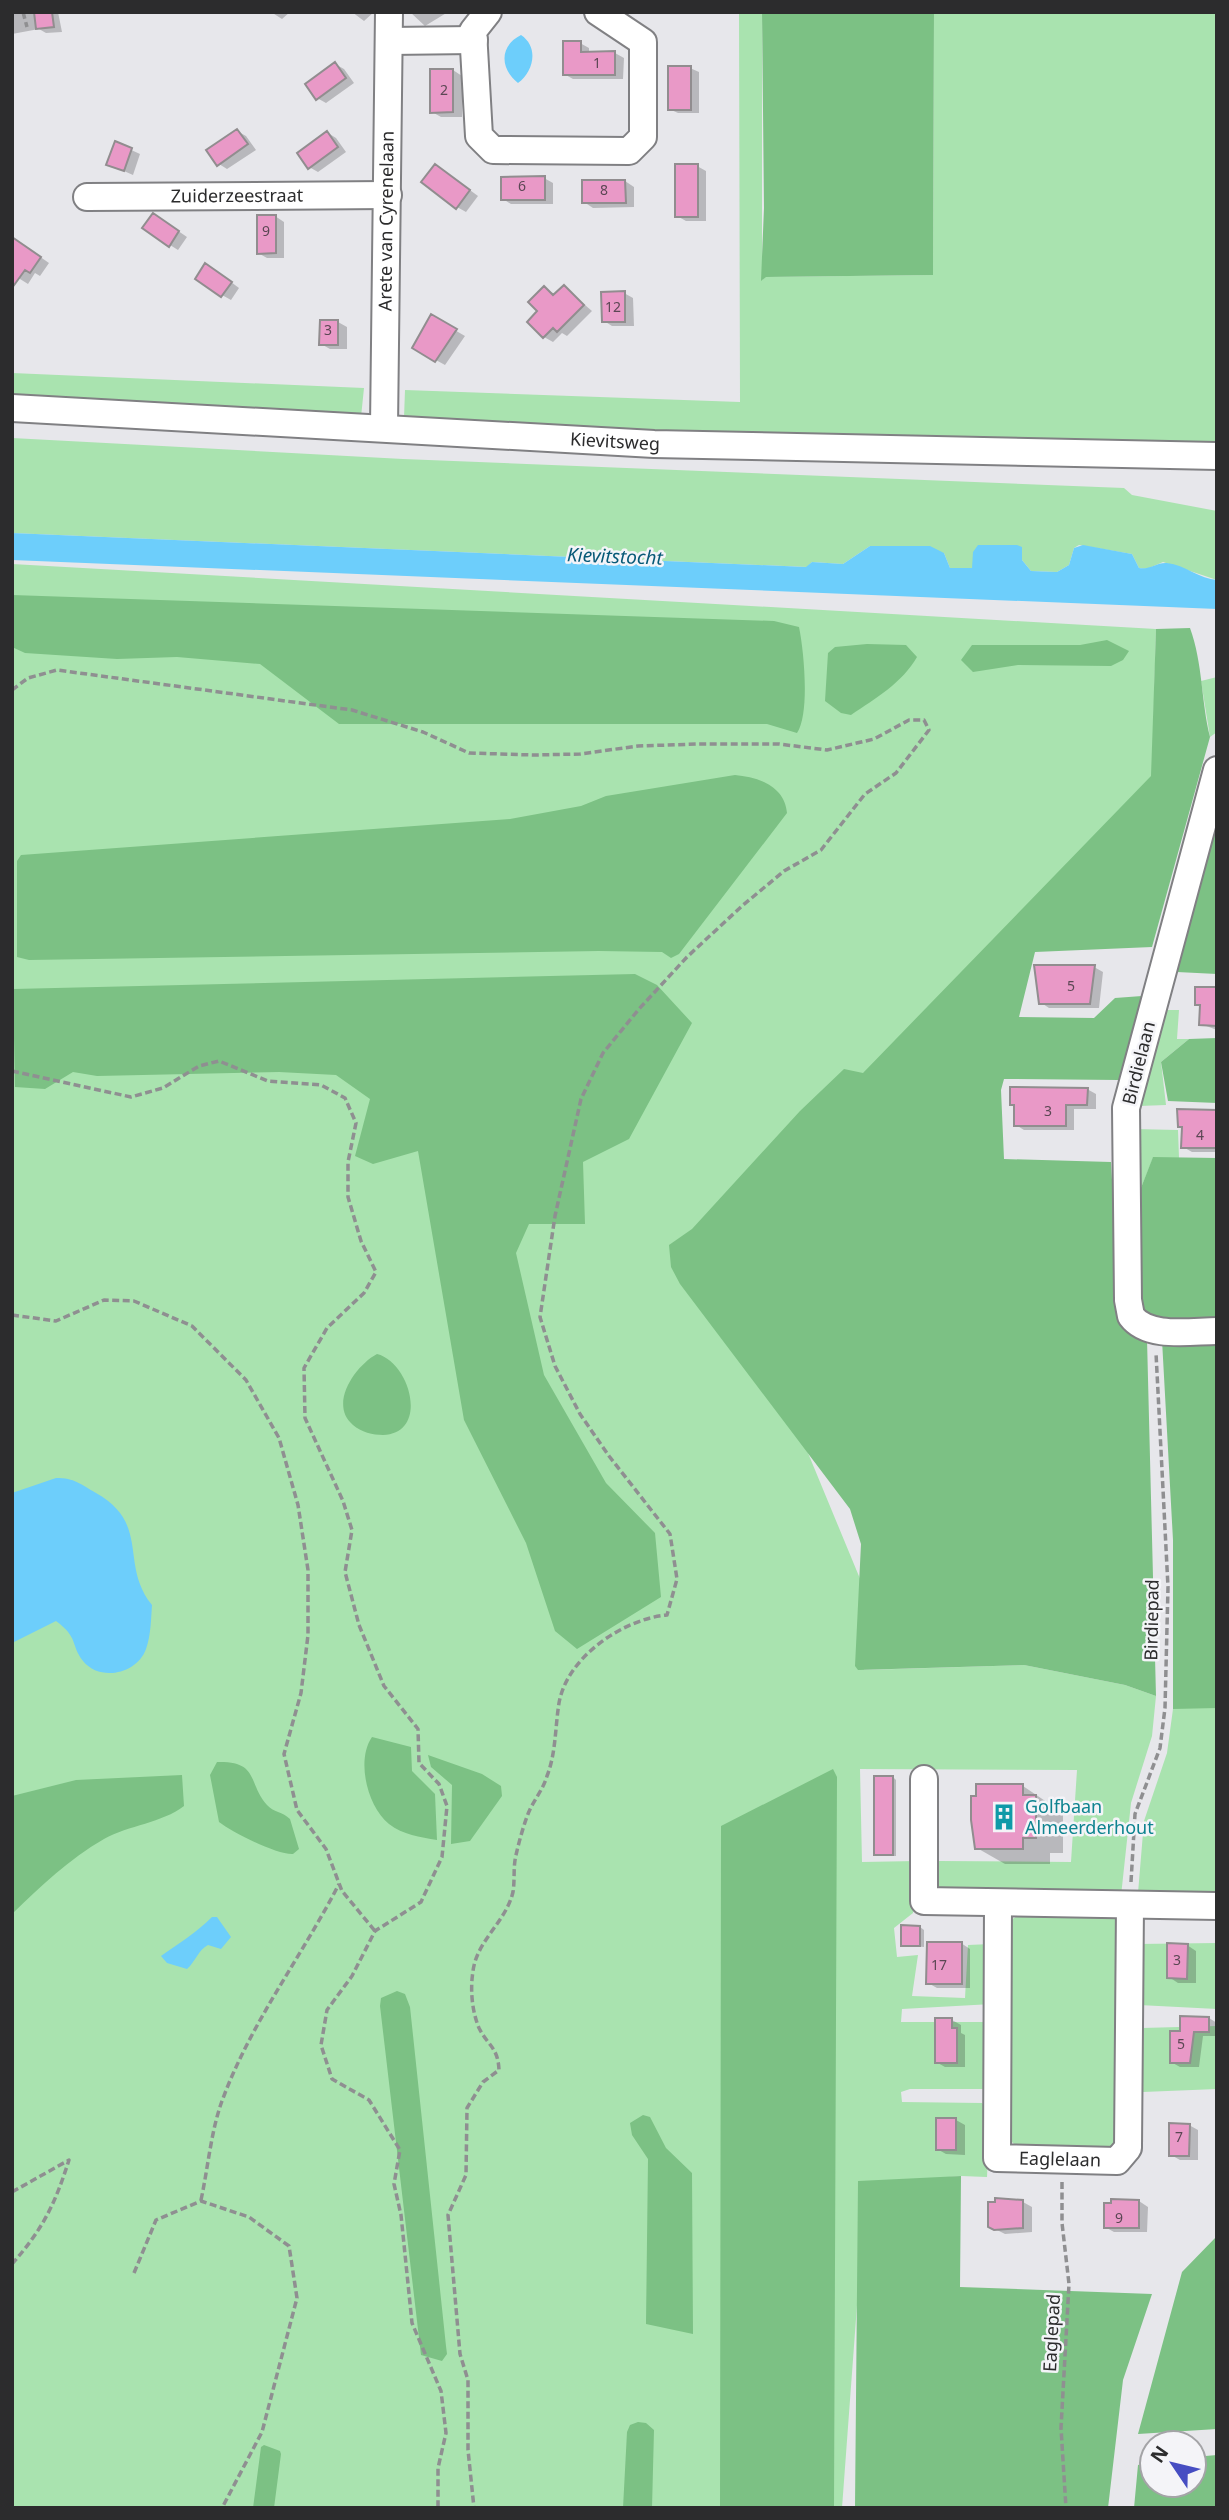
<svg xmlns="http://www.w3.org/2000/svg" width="1229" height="2520" font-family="'Noto Sans',sans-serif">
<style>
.green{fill:#a9e3af}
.forest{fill:#7cc184}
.water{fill:#6dcefb}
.shadow{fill:#0003}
.building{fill:#e999c7;stroke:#918d8f;stroke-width:2}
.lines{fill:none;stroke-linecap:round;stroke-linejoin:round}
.minor-casing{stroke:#808083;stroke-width:30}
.path{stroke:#8f8f91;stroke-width:3.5;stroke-dasharray:7 3.5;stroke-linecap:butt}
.minor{stroke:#fff;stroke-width:26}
.labels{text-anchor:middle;stroke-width:5;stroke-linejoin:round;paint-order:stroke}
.number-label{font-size:14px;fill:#5b4754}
.street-label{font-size:18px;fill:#2c2c2d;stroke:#f4f4f8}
.culture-label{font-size:18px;fill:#0d838f;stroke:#f4f4f8;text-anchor:start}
.water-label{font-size:19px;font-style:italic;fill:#075977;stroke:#f4f4f8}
</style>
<rect width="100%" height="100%" fill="#e7e7eb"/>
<!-- green -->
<path class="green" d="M739,12H762V280L765,277L933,275L934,12H1217V449L762,437L404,418L405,390L740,402Z
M12,373L364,388L361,417L12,400Z
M12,438L403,459L1124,488L1132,495L1217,511V580L1163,562L1147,569L1139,568L1132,554L1079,545L1074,548L1069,565L1057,572L1031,571L1022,560L974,552L973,568H950L944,553L870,546L843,564L812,562L807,567L12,533Z
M12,564L1156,629L1152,776L847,1093L796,1424L868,1598L864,1670L1024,1665L1125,1685L1156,1696L1152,1736L1131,1803L1121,1896L939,1894V1861L1071,1862L1077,1770L860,1769L862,1862L917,1861L913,1913L894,1928L897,1957L918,1955L912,1996L965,1998L968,1945L991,1944L992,2004L902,2009L901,2022H987L990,2089H910L901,2092L902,2102L982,2103L990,2113L987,2177L961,2176L866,2184L842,2508H12Z
M1217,677V732L1210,737L1201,681Z
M1165,1010H1179L1177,1039H1189L1161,1062L1166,1105L1139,1106Z
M1134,1129L1178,1130L1179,1158H1153L1139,1193Z
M1189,1706L1217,1708V1895L1138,1893L1144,1821L1167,1753L1173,1709Z
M1025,1911L1106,1913L1118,1918L1122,2136L1108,2153L1020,2150L1010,2140L1007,1938L1011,1920Z
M1217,1943V2009L1139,2005L1137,1944Z
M1217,2026V2089L1143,2092L1142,2028Z"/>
<!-- forest -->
<path class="forest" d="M762,12H934L933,275L766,277L761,281L764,208Z
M12,595L774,621L799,627C804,651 810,714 797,733L767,724H339L260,664L177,657L117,659L25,653L12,647Z
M1190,628C1203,664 1201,701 1210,737L1152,947L1035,952L1019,1017L1094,1018L1115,998L1142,996L1119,1080L1004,1079L1001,1090L1004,1159L1111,1162L1116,1251L1147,1339L1156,1696L1125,1685L1024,1665L858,1670L855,1666L861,1544L850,1509L680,1284L671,1267L669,1245L692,1229L800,1111L844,1069L863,1073L1151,776L1156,629Z
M1107,640L1129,651L1123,660L1111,666L1018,665L973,672L961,660L972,645H1080Z
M867,644L906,645L917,657C902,683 876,698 851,715L841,713L825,701L828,653L835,647Z
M735,775C758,777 785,786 787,813L679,954L671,958L662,952L599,951L29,960L17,957V861L21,855L510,819L581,806L606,796Z
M1217,799V974L1177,972Z
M635,974L657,985L692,1023L629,1139L583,1162L585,1224H529L516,1253L544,1375L606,1483L655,1533L661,1597L577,1649L555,1631L526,1543L464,1420L418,1151L373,1164L355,1156L370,1099L336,1075L279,1072L97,1076L73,1072L45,1089L15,1087L13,989Z
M1217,1038V1103L1168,1101L1161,1062L1189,1039Z
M1153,1157L1217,1158V1323L1150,1322L1138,1311L1139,1193Z
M1162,1340H1217V1708L1173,1709V1540Z
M377,1354C410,1362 430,1433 383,1435C373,1435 361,1432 353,1425C328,1404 356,1365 377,1354Z
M372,1737L411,1747L412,1771L435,1794L437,1840C420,1837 403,1835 389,1824C367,1806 356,1760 372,1737Z
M428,1755L482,1774L501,1786L502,1796L470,1841L451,1844L452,1785L431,1767Z
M217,1762C260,1761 247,1783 267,1805C273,1812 283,1812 290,1819L299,1849L293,1854C277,1855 232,1832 219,1822L210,1775Z
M833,1769L837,1777L834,2508H720L721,1826Z
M182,1775L184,1806C162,1823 129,1825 104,1839C69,1859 41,1886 12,1914V1796L76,1780Z
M397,1991L405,1994L410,2007L446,2346L447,2354L442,2361L421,2355L380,2006L381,1998Z
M643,2115L650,2117L666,2148L692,2173L693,2334L646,2324L648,2159L632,2135L630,2123Z
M961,2176L960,2287L1152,2294L1123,2380L1108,2508H855L858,2181Z
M1217,2236V2429L1138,2434L1182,2272Z
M638,2422L646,2423L654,2430L652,2508H623L627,2432L630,2425Z
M264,2445L280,2451L281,2454L274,2508H253L261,2447Z
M1217,2455V2508H1134L1138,2465L1152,2461V2485H1194V2457Z"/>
<!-- water -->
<path class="water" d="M521,35C539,47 534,71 518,83C500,69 499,46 521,35Z
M12,533L806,567L812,562L843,564L870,546H930L944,553L950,568H972L973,552L978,545H1017L1022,547V560L1031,571L1057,572L1069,565L1074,548L1083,545L1132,554L1139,568C1150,570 1157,562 1167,563C1185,565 1200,579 1217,580V609L12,560Z
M56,1478C75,1478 80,1484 96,1493C151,1524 119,1564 152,1605C151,1619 151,1635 146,1649C137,1674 100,1682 83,1661C70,1644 79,1638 56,1621L12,1643V1493Z
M212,1917H217L231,1937L221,1949L208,1945C198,1950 196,1961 187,1969L167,1963L161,1956C179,1943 196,1933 212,1917Z"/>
<!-- shadow -->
<path class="shadow" d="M12,12H58L62,32L46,33L39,29L12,34Z
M271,12H290L282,19Z
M352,12H374L364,21Z
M410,12H448L425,26Z
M580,43L589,48V53H615L624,58L623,79H573L564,74Z
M335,64L344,69L354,83L326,103L317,98Z
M690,68L699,72V113H678L669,109Z
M453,70L462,76V117H441L432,112Z
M237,131L246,136L256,150L227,169L219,164Z
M328,133L336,138L346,152L318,172L309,167Z
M116,143L140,154L133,175L108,164Z
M697,166L706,171V221H686L677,216Z
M444,171L478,196L466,212L457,207Z
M544,178L553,183V204H511L503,199Z
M625,181L634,187V207L593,208L584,202Z
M275,216L284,222V258H267L258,253Z
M162,220L187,237L178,250L170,245Z
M26,247L49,263L40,276L35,273L28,284L12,274Z
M215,270L239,288L231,300L222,295Z
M564,287L592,311L567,336L562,333L553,342L544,337L545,288L556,295Z
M624,293L633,298L634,326H612L604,321Z
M432,317L465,336L445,365L414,348Z
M338,322L347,327V349H330L321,344Z
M1094,967L1103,972L1099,1008H1049L1040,1002Z
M1197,989H1217V1030L1201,1024Z
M1087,1089L1096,1094V1109H1074V1130H1024L1016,1125V1106L1012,1104Z
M1217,1111V1152H1192L1183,1147V1128L1179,1126Z
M893,1777L896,1780V1856H880L876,1854Z
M1023,1786L1063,1813V1853H1050V1864H1005L977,1848Z
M920,1927L924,1930V1947L903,1945Z
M961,1943L970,1949V1988H937L928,1983Z
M1187,1945L1196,1951V1983H1178L1169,1977Z
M1209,2018L1217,2023V2036H1203L1199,2067H1180L1171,2062L1181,2033Z
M952,2020L961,2025V2033L965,2035V2067H945L936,2062Z
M956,2120L965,2125V2155L946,2154L937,2149Z
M1189,2125L1198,2130V2160H1180L1171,2155Z
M1139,2201L1148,2207L1147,2232H1114L1105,2227Z
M1023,2202L1032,2207V2232L1005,2234L989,2226Z"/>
<!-- building -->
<path class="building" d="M34,12H52L54,27L36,29Z
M563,41H581V52L615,51V75H563Z
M335,62L346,78L316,100L305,84Z
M668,66H691V110H668Z
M430,69H453V112L430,113Z
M237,129L248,144L217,166L206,150Z
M327,131L338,147L308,169L297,153Z
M115,141L132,148L124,171L106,165Z
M435,164L470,190L456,209L421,182Z
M675,164H698V217H675Z
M545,176V200H501V177Z
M582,180H625L626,203H582Z
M153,213L179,231L169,247L142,228Z
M257,215H276V253L257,254Z
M12,237L41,257L30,273L25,270L12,288Z
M205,263L232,282L221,297L195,279Z
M564,285L584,305L557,332L553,328L543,338L527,322L537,311L528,302L544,286L553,295Z
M625,291V322H602L601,292Z
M431,314L457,329L435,362L412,348Z
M320,320H338V345H319Z
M1034,965H1095L1090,1004H1039Z
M1195,987H1217V1026L1199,1025L1200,1005H1195Z
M1010,1087L1088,1088L1087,1105H1066V1126H1014V1105H1010Z
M1177,1109L1217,1110V1148H1181L1182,1127H1178Z
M874,1776H893V1855H874Z
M976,1784H1023V1795H1036V1838H1023V1849H975L971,1820V1796H976Z
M901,1925L920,1926V1946H901Z
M927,1942H962V1984H926Z
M1167,1943L1188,1944L1187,1979L1167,1978Z
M1180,2016L1209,2017V2032H1194L1190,2063H1170V2031H1180Z
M935,2018H952V2028H957V2063H935Z
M936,2118H956V2150H936Z
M1169,2123L1190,2124L1189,2156H1169Z
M995,2198L1023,2200V2228L994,2230L988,2227V2202H995Z
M1111,2199L1139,2200V2228H1104V2203H1111Z"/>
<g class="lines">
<!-- minor casing -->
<g class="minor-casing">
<g id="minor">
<path d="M488,12L473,31L479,136L493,150L629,151L643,137V42L598,12"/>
<path d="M389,41L474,40"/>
<path id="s1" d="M87,197L388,195"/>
<path id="s2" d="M12,408L654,444L1217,456"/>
<path id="s3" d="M384,427L389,12"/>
<path d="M1217,770L1126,1108L1128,1300L1131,1316C1148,1339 1191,1331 1217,1331"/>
<path d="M924,1779V1901L1217,1906"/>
<path id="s4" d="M998,1904L997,2158L1117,2161L1128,2148L1130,1905"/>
</g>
</g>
<!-- path -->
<path class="path" d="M23,12L27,27
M12,690L28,678L57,670L352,710L423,732L469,753L533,755L580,754L638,746L698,744H779L827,750L874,739L909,720H924L929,730L896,773L865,794L821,850L784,871L742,906L687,957L639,1009L603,1053L581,1099L555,1216L540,1317L555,1366L580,1414L609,1456L670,1534L677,1579L667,1615C623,1619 567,1657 559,1703C555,1728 556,1753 547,1776C543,1790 533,1801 528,1814C523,1827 519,1842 516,1855C513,1867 515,1880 513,1892C506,1922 477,1940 473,1971C470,1990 472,2011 479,2028C488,2046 498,2047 499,2070L483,2082L467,2108L466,2175L448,2215L460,2354L468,2380V2450L474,2508
M12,1071L131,1097L163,1088L199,1066L219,1061L268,1081L321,1085L345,1098L356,1123L348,1162V1197L361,1241L376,1272L364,1293L327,1328L304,1368L305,1418L343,1501L352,1530L345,1572L359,1625L384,1686L418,1729L419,1763L439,1784L447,1806L442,1857L421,1902L375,1931L352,1976L327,2010L321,2045L332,2079L369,2100L400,2150L394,2184L401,2215L412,2323L441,2391L446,2433L438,2468V2508
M12,1315L56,1321L104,1300L134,1301L192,1326L246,1380L279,1438L298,1505L308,1570V1635L301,1693L284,1754L297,1810L326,1849L342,1891L375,1931
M1131,1882L1135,1814L1160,1748L1165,1708L1168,1587L1156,1353
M1062,2182V2223L1069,2284L1061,2428L1066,2508
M12,2192L69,2160C55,2204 43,2229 12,2264
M201,2200C208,2168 211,2131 222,2101C250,2024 302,1956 339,1884
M134,2273L156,2220L201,2201L249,2217L289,2246L297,2298L262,2432L222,2508"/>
<!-- minor -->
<use href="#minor" class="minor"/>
</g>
<!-- icons -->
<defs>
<g id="building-bare" transform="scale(2.1)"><path d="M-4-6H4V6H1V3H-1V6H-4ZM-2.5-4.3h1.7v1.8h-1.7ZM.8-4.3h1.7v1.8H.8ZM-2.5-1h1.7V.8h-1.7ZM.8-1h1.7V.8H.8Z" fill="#0f9aa8" stroke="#f4f4f8" stroke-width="2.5" paint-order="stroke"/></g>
</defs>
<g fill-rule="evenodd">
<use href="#building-bare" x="1004" y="1817"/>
</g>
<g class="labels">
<!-- number labels -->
<g class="number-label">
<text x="597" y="68">1</text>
<text x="444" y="95">2</text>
<text x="522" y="191">6</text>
<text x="604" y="195">8</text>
<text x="266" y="236">9</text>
<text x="613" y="312">12</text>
<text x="328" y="335">3</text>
<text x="1071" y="991">5</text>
<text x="1048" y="1116">3</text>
<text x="1200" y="1140">4</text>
<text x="1177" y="1965">3</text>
<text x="939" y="1970">17</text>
<text x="1181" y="2049">5</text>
<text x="1179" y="2142">7</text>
<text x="1119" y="2223">9</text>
</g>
<!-- street labels -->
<g class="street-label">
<text dy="6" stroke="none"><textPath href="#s1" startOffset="150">Zuiderzeestraat</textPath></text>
<text dy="6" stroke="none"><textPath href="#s3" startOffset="206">Arete van Cyrenelaan</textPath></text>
<text dy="6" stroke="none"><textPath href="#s2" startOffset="604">Kievitsweg</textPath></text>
<text transform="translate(1139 1063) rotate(-76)" y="6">Birdielaan</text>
<text transform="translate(1152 1620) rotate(-89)" y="6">Birdiepad</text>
<text dy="6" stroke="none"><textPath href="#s4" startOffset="317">Eaglelaan</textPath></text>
<text transform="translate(1052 2333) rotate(-87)" y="6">Eaglepad</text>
</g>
<!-- culture labels -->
<g class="culture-label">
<text x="1025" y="1813">Golfbaan<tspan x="1025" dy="21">Almeerderhout</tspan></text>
</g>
<!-- water labels -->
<g class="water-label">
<text transform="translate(615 556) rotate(2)" y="7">Kievitstocht</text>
</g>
</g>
<!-- border -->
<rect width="1229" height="2520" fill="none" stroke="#2c2c2d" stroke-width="28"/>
<!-- north arrow -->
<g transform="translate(1173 2464) rotate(305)"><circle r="33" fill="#f4f4f8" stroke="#a4a4a7" stroke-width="2"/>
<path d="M0-5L12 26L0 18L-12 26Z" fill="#464dc2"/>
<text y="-10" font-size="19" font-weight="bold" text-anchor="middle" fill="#2c2c2d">N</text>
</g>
</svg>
